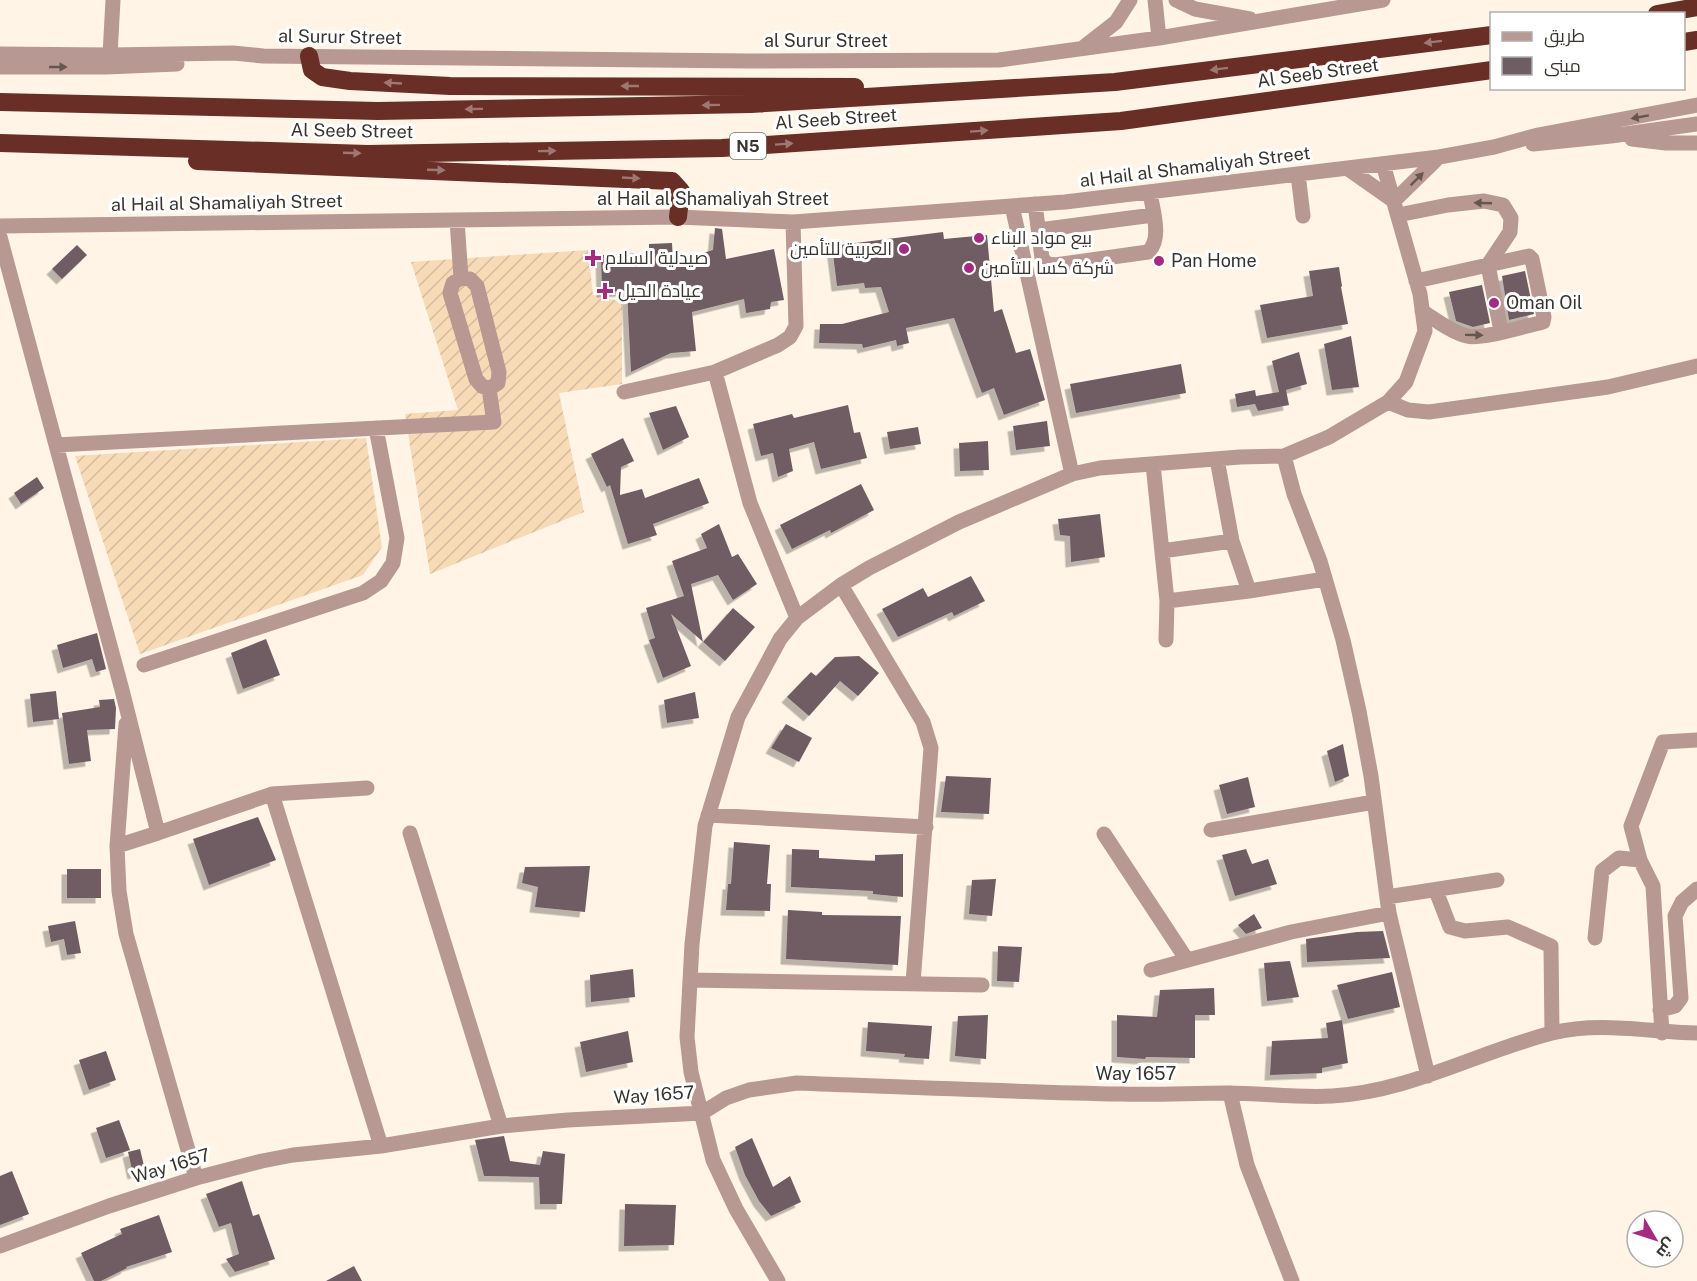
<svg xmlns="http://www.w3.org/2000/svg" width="1697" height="1281" font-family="'Public Sans',Cairo,sans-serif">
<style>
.garden{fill:url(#garden-furrows)}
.building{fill:#6f5d64;filter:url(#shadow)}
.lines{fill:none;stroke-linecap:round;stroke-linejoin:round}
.minor{stroke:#b79892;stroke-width:15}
.highway{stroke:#692e26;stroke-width:18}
.oneway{fill:#9e7772}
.oneway2{fill:#655750}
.poi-dot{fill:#a42b82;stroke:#fff;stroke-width:2}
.labels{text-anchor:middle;stroke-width:6;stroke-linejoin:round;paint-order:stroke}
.shield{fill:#fff;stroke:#74716c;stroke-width:1.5}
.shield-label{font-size:16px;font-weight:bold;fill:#39342d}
.street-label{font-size:18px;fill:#39342d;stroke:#fff}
.poi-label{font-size:18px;fill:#39342d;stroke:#fff;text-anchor:start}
</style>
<defs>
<pattern id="garden-furrows" width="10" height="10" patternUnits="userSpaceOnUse" patternTransform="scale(1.5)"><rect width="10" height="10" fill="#f7dab6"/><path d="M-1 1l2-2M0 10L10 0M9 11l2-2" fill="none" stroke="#d4bc9d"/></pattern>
<filter id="shadow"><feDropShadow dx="-5.5" dy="5.5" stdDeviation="0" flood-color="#0004"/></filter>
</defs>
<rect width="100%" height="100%" fill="#fff4e6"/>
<!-- garden -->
<path class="garden" d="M588,250L593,295L622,302V384L559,393L584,512L430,574L405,414L458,410L411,262Z
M366,438L382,547L363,575L140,654L75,456Z"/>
<!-- building -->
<path class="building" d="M715,228L722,229L726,259L774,249L784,300L771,302L770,309L746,313L744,299L692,312L696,351L671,353L631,372L627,291L602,292L601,255L649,253V244L672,243L673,262L713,250Z
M943,232L944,239L987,235L994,312L1002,309L1016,353L1030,349L1045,400L1004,415L994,388L982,393L954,318L906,328L909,343L897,346L896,340L863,348L862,344L819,343L820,324H842L889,312L881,287L865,288L864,283L837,286L832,246Z
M77,245L87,255L62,279L52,269Z
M1339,267L1342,286L1341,287L1348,324L1267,338L1260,305L1313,296L1309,271Z
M1525,271L1534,314L1509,320L1502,276Z
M1482,285L1490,323L1473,327L1456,321L1449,292Z
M1351,336L1359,387L1332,390L1324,344Z
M1299,352L1307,384L1286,390L1289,405L1258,411L1255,404L1237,407L1235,394L1255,390L1256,396L1279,392L1272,361Z
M1181,364L1186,393L1076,413L1070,384Z
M848,405L854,433L860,432L867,458L821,469L814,442L789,449L793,471L778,477L773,453L761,456L753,424L792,414L794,418Z
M676,406L689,437L663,450L649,413Z
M1047,421L1050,446L1016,450L1013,426Z
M918,427L921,444L890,449L887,432Z
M623,438L634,461L621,467L620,495L642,489L645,498L699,478L709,503L653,524L657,535L628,544L610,485L607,487L591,454Z
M988,441L989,470L960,471L959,443Z
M37,477L44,488L21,504L14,493Z
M861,484L874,510L831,533L830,530L792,549L780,525Z
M1100,514L1105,557L1071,562L1070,536L1060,535L1058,519Z
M719,524L732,557L738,554L757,584L733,600L718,575L691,584L703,642L733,608L755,627L725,661L671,614L691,666L663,678L649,640L655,638L646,608L684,596L672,561L707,548L701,534Z
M971,576L985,601L954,616L952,612L898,637L882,609L923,588L928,597Z
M97,633L106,669L96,672L92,659L63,668L57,645Z
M266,639L280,675L243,689L231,653Z
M859,656L879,673L858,696L840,681L809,716L787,697L811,672L816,676L835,657Z
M56,691L59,719L33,722L30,694Z
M695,692L699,718L667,723L664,700Z
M114,699L116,708L115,729L87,730L91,761L69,764L62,713L100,707L99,700Z
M786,724L812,738L799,762L771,748Z
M1343,744L1349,776L1335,782L1327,751Z
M946,776L991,778L989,814L941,812Z
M1248,777L1255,807L1227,814L1219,785Z
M258,817L276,860L209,885L193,839Z
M734,842L770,845L767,884H771L770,911L726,910L728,884H731Z
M792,849L819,850V858L875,861V855L903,854V897L873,894V891L791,887Z
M1246,849L1252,864L1268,859L1277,884L1235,896L1222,855Z
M590,866L585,912L535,907L538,887L522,883L525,867Z
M67,869H101V898H67Z
M996,879L992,916L969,914L972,880Z
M788,910L822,912V915L901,916L898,965L786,959Z
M1254,914L1262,928L1246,934L1238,925Z
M75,921L81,953L67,955L64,939L51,942L48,926Z
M1383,931L1390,958L1307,962L1306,939L1357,932Z
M998,946L1022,947L1019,982L997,981Z
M1290,961L1299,997L1267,1001L1264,963Z
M633,969L635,997L591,1002L590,975Z
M1392,972L1400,1007L1348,1019L1337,985Z
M1214,988L1215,1015H1195V1058L1146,1057L1145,1059L1117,1057V1015L1157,1017L1160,990Z
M988,1015L986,1059L955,1056L958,1016Z
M1342,1020L1348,1063L1322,1068V1073L1270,1075L1272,1041L1328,1038L1326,1023Z
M868,1022L932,1026L929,1059L904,1057L905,1054L866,1051Z
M628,1031L633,1062L586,1072L580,1042Z
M106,1051L116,1080L89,1090L79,1060Z
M119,1120L130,1150L106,1158L96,1128Z
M504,1136L510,1161L540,1165L543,1151L565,1154L562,1204H540L539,1177L484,1176L475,1140Z
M752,1138L773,1187L790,1176L801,1202L771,1216L759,1201L745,1175L735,1147Z
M140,1149L145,1170L133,1174L128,1152Z
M12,1171L29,1214L0,1225V1176Z
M242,1181L253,1216L259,1214L275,1259L235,1272L226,1259L239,1254L231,1223L219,1227L206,1194Z
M625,1204L676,1205L674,1245L624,1246Z
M159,1215L172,1252L126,1267L127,1268L101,1281H94L81,1253L122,1234L120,1229Z
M354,1266L362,1281H326Z"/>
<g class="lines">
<!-- minor -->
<path class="minor" d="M1155,0L1159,38
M1176,0L1195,9L1250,19
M1084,47L1116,22L1130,0
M0,54L110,55L233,53L263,56L748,61L999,60L1159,38L1383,0
M110,55L113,0
M0,67H106L177,64
M1632,139L1666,143H1697
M1533,144L1611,136L1697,124
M1347,168L1394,201
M1298,174L1303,216
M1394,201L1439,157
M1035,204L1042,258L1046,263L1055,265L1148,252C1163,239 1152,209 1150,192
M1012,206L1072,474
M1398,215L1448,205L1484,201L1503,205L1511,218L1510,232L1488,265L1416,281
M457,220L461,278
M0,226L678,217L793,222L1065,202L1439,157L1494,147L1538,135L1697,105
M1039,230L1153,215
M0,237L122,690L158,833L272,794L367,788
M461,278L470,279L477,286L499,372L498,383L489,389L482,386L476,379L450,293L453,283Z
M1422,311C1436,320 1451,332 1467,336C1481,340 1524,326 1540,323L1543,322L1544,317L1532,259L1529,256L1488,265L1501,331
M715,372L750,503L797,618
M624,392L715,372L778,345L790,337L796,326L793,222
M1388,402L1408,410L1429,412L1608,387L1697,366
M56,445L494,422L489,389
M1284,456L1294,494L1320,561L1343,640L1359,711L1371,776L1389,913L1428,1076
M1217,459L1232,541L1249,591
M1153,464L1167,601L1166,640
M1162,551L1232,541
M841,585L923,722L931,748L913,983
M1167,601L1249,591L1325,579
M144,665L363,593L381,581L393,563L397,538L376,428
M126,724L117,846L119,891L126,934L196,1178
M272,794L381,1146
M708,815L926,827
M1211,830L1374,802
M410,833L501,1126
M1104,834L1187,960
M117,846L158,833
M1436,891L1450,927L1465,931L1508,927L1551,946L1552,1033
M1387,897L1497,880
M1595,938L1602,871L1619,858L1640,860
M1151,970L1291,932L1389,913
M690,980L982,985
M1660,1010L1675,1006L1681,998L1675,916L1682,902L1697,889
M1662,1033L1653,886L1640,860L1631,826L1663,742L1697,740
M1230,1093L1247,1165L1292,1281
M0,1246L109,1206L196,1178L262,1161L293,1155L381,1146L501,1126L568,1120L702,1113L726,1098L749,1090L797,1083C905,1087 1014,1092 1122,1094C1157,1095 1192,1093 1227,1093C1262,1093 1297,1098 1332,1096C1409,1092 1478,1052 1552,1033C1601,1021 1647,1032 1697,1033
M778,1281L736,1209L713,1160L691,1072L687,1037L692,944L705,826L738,717L780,639L797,618L841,585L869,568L959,522L1072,474L1100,468L1240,457L1284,456L1329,437L1388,402L1406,382L1425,331L1420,294L1383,164"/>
<!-- highway -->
<path class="highway" d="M1657,14L1697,7
M1684,42L1697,40
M309,56L312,70L322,77L350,81L450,86L855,87
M0,102L378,111L751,104L1115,82L1492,35
M0,143L368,154L722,148L1121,121L1492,70
M197,161L672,181L681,191L678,217"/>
</g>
<!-- one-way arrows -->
<defs><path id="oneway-solid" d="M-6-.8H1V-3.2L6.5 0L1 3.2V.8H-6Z" transform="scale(1.5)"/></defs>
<g class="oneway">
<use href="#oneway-solid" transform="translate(1433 42) rotate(173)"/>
<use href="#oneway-solid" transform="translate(1219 69) rotate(173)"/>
<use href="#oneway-solid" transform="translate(393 83) rotate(-177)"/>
<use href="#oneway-solid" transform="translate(630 86) rotate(-180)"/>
<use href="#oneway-solid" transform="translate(711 105) rotate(179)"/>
<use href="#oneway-solid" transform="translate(474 109) rotate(179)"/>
<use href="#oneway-solid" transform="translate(979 131) rotate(-4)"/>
<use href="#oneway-solid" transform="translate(784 144) rotate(-4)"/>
<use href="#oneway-solid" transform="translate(547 151) rotate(-1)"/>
<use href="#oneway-solid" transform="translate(352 153) rotate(2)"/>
<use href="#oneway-solid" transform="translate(436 170) rotate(2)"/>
<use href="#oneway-solid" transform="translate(631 178) rotate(3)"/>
</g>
<g class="oneway2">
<use href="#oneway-solid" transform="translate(58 67)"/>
<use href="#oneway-solid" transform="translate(1640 117) rotate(170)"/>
<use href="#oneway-solid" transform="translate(1417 179) rotate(-45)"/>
<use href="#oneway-solid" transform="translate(1483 203) rotate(-178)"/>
<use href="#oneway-solid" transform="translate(1474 335) rotate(1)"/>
</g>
<!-- markers -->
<g class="poi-dot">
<circle cx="979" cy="238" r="6"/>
<circle cx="904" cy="249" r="6"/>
<path d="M590 249h6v6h6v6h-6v6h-6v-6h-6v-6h6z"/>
<circle cx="1159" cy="261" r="6"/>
<circle cx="969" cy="268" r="6"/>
<path d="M602 282h6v6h6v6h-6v6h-6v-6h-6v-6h6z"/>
<circle cx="1494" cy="303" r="6"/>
</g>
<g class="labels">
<!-- shield labels -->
<rect class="shield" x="730" y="133" width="36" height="26" rx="4.5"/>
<g class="shield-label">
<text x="748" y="152">N5</text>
</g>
<!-- street labels -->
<g class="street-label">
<text transform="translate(340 37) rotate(1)" y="6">al Surur Street</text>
<text x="826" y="47">al Surur Street</text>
<text transform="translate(1318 73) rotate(-8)" y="6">Al Seeb Street</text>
<text transform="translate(836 119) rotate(-4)" y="6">Al Seeb Street</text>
<text transform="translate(352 131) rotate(1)" y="6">Al Seeb Street</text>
<text transform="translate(1195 167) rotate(-7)" y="6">al Hail al Shamaliyah Street</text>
<text x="713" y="205">al Hail al Shamaliyah Street</text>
<text transform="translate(227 203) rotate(-1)" y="6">al Hail al Shamaliyah Street</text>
<text x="1136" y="1080">Way 1657</text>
<text transform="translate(654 1095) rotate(-4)" y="6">Way 1657</text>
<text transform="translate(171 1166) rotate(-17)" y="6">Way 1657</text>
</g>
<!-- poi labels -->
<g class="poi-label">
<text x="991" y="244">بيع مواد البناء</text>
<text x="892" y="255" text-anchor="end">العربية للتأمين</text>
<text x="605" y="264">صيدلية السلام</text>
<text x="1171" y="267">Pan Home</text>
<text x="981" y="274">شركة كسا للتأمين</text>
<text x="618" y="297">عيادة الحيل</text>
<text x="1506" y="309">Oman Oil</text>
</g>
</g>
<!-- legend -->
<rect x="1490" y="12" width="195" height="78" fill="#ffffff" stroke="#b0aeab" stroke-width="1.5"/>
<rect x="1502" y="32" width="30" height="9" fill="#b79892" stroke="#b0aeab" stroke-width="1.5"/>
<text x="1544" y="42" font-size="18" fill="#39342d">طريق</text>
<rect x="1502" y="57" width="30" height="18" fill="#6f5d64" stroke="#b0aeab" stroke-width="1.5"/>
<text x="1544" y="72" font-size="18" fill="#39342d">مبنى</text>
<!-- north arrow -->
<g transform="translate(1655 1239) rotate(129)"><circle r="28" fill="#ffffff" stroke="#b0aeab" stroke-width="1.5"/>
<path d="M0-4.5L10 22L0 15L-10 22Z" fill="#a42b82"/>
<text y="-9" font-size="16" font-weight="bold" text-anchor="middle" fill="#39342d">ش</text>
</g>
</svg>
